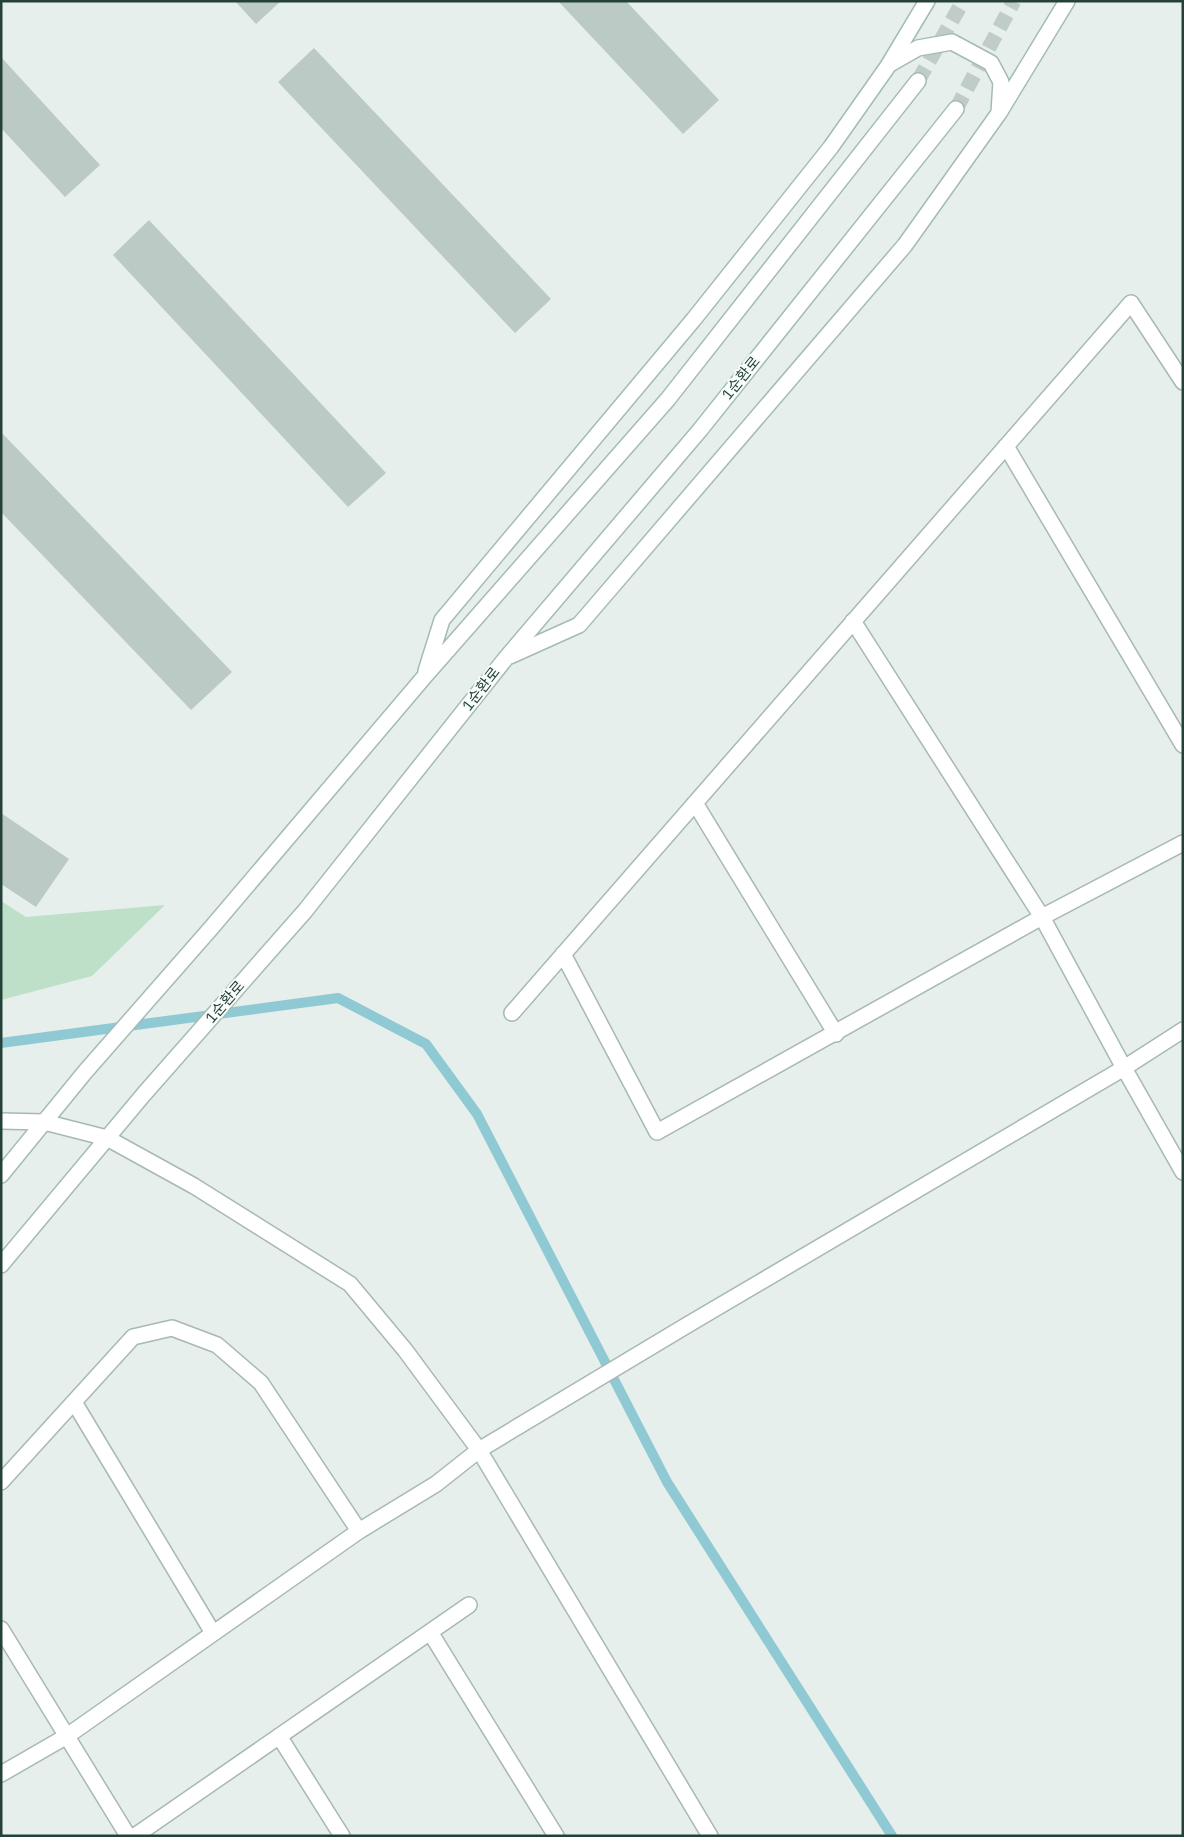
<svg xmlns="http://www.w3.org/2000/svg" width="1184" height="1837" font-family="'IBM Plex Sans','Noto Sans KR',sans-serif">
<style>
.green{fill:#bfe0c8}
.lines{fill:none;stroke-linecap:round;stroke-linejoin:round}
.stream{stroke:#8ec9d4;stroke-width:10}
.building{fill:#bbcac4}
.secondary-tunnel{stroke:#bfccc8;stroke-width:15;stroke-dasharray:15 8;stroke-linecap:butt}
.street-casing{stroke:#a8b8b2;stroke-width:18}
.secondary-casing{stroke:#a4bbb3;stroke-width:18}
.street{stroke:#fff;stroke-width:15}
.secondary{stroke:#fff;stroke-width:15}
.labels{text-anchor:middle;stroke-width:4;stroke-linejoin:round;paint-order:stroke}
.street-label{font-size:15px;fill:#24423a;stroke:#f7fbf9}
</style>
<rect width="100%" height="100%" fill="#e6efeb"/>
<!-- green -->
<path class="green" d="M1,901L26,917L165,905L92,976L1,1000Z"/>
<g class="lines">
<!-- stream -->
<path class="stream" d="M1,1043L338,998L426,1044L477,1114L667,1482L892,1836"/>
</g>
<!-- building -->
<path class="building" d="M235,1H281L256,24Z
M558,1H626L719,100L683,134Z
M314,48L551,299L515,333L278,82Z
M1,57L100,165L65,197L1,128Z
M149,220L386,473L348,507L113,255Z
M1,432L232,672L191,710L1,512Z
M1,813L69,859L36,907L1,884Z"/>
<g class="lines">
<!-- secondary-tunnel -->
<path class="secondary-tunnel" d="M918,81L963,1
M956,109L1014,1"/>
<!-- street casing -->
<g class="street-casing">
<path id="street" d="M1006,446L1183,745
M853,621L1042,917L1124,1068L1183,1172
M695,803L836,1034
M563,954L657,1132L1042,917L1183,843
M512,1013L1131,303L1183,382
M1,1121L44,1122L107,1138L194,1186L350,1284L405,1350L479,1450L710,1836
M74,1402L213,1633
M1,1482L133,1337L172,1328L217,1345L261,1383L359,1531
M1,1629L128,1836
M430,1632L556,1836
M279,1736L342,1836
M1,1774L67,1736L359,1531L436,1484L479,1450L689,1324L1124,1068L1183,1030
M135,1836L469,1605"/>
</g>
<!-- secondary casing -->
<g class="secondary-casing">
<path id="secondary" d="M890,64L918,48L952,42L991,63L1001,82L999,112
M510,656L579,625L905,245L999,113L1067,1
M426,671L442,620L694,319L831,147L888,66L927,1
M1,1175L85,1072L212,927L425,676L668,399L918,81
M1,1265L144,1094L305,911L506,658L700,430L956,109"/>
</g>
<!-- street -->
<use href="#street" class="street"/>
<!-- secondary -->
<use href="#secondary" class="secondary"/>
</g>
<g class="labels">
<!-- street labels -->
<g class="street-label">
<text transform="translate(741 378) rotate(-51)" y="5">1순환로</text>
<text transform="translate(481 689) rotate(-52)" y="5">1순환로</text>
<text transform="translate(225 1002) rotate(-49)" y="5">1순환로</text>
</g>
</g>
<!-- border -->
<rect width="1184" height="1837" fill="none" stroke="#24423a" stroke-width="5"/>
</svg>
